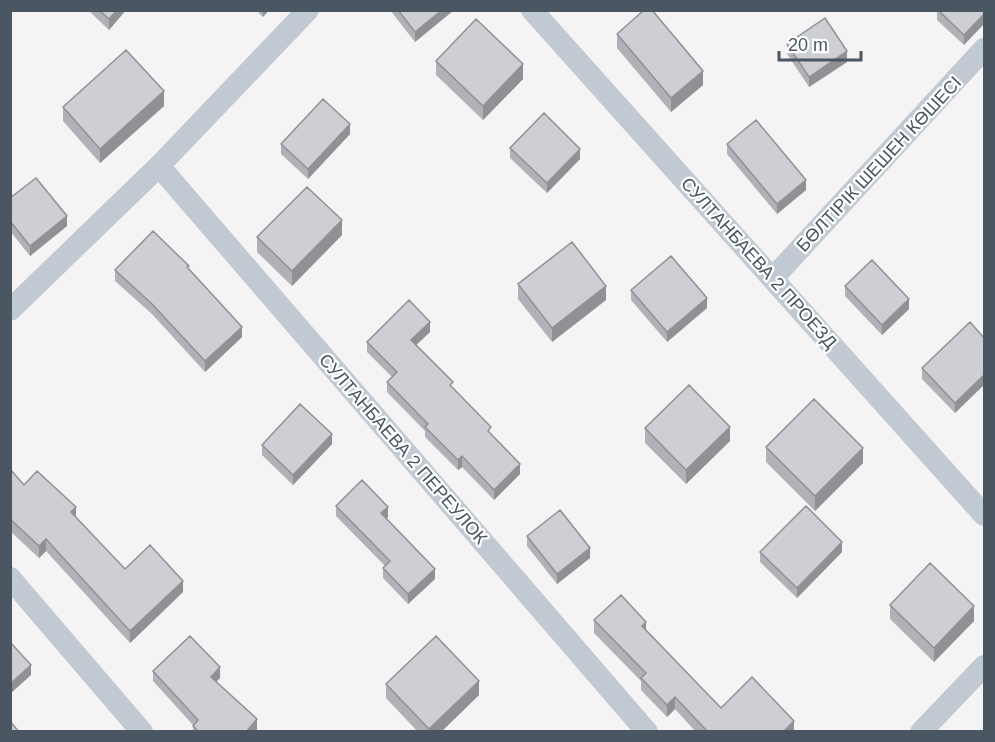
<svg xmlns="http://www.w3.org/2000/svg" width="995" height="742" font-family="Helvetica,sans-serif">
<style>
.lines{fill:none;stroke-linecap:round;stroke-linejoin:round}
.minor{stroke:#c1cad2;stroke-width:22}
.wall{fill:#b0b2b7}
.shaded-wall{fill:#909195}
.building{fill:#cdcfd5;stroke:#909195;stroke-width:1.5}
.labels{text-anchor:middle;stroke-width:4.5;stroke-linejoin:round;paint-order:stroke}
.street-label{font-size:18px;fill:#4a5661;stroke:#fff}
</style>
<rect width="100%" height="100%" fill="#f5f3f3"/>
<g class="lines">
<!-- minor -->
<path class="minor" d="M532,10L984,515
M159,166L647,732
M773,278L984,49
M10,310L159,166L308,10
M10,578L142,732
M921,732L984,666"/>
</g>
<!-- wall -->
<path class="wall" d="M88,10H126L109,30Z
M256,10H269L263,17Z
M390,10H454L415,42Z
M937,10H984L964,45L937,20Z
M617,34L703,85L671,112L617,48Z
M787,44L847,62L809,87L787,54Z
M436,61L523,79L483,120L436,75Z
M164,106L100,163L63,121V107Z
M350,134L308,179L281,154V144Z
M727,144L806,190L777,214L727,154Z
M510,148L580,159L547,193L510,158Z
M10,198L67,226L30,256L10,231Z
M342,235L292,286L257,252V237Z
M189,269L242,337L205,372L152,314L115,281V270Z
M518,284L606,300L552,342L518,299Z
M845,286L909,309L882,335L845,296Z
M631,290L707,308L667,342L631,300Z
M970,322L955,413L922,379V368Z
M430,332L416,345L491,435L520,474L494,500L462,467L458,470L425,437V431L387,392V382L392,377L367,352V342Z
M645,428L730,441L686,484L645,443Z
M332,444L293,485L262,455V445Z
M766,447L863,463L815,511L766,462Z
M10,469L24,485L76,518L125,569L183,592L130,643L46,551L39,558L10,531Z
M336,506L388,517L386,519L435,579L408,604L383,578V568L385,566L336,516Z
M527,536L590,558L557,584L527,546Z
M760,552H842L797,598L760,562Z
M890,605L974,621L934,662L890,619Z
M594,620L646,631L721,708L794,732H696L675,709L667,717L641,690V681L594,633Z
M153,671L220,678L216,682L257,729L255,732H193V725L153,681Z
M386,684L479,695L441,732H418L386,698Z
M984,719V732L983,731V720Z"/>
<!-- shaded-wall -->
<path class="shaded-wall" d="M117,10H126L109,30V19Z
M263,10H269L263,17Z
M442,10H454L415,42V32Z
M984,14V24L964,45V35Z
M847,51V62L809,87V77Z
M523,64V79L483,120V106Z
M703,71V85L671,112V98Z
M164,91V106L100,163V149Z
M350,124V134L308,179V169Z
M580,149V159L547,193V183Z
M806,180V190L777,214V204Z
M67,216V226L30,256V246Z
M342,220V235L292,286V271Z
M606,286V300L552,342V328Z
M707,298V308L667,342V332Z
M909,299V309L882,335V325Z
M430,322V332L411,350V340Z
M242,327V337L205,372V361Z
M984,375V385L955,413V403Z
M730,427V441L686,484V470Z
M332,434V444L293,485V475Z
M863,448V463L815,511V496Z
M462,456V467L458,470V460Z
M520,464V474L494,500V490Z
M76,507V519L71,512Z
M388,507V517L381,524V513Z
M46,539V551L39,558V546Z
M842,542V552L797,598V588Z
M590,548V558L557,584V574Z
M435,569V579L408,604V594Z
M183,581V592L130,643V631Z
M974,606V621L934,662V648Z
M646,622V634L642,626Z
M31,665V675L10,694V684Z
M220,667V678L211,687V677Z
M479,681V695L441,732H429V729Z
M675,697V709L667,717V705Z
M257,719V729L255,732H246Z
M794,721V732H783Z"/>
<!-- building -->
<path class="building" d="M99,10H117L109,19Z
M398,10H442L415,32Z
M644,10H652L703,71L671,98L617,34Z
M938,10H984V14L964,35Z
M825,18L847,51L809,77L787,44Z
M476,19L523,64L483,106L436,61Z
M126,50L164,91L100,149L63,107Z
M323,99L350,124L308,169L281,144Z
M544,113L580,149L547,183L510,148Z
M756,120L806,180L777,204L727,144Z
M36,178L67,216L30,246L10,221V198Z
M307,187L342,220L292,271L257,237Z
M153,231L189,266L187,267L242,327L205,361L152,304L115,270Z
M572,242L606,286L552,328L518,284Z
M671,256L707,298L667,332L631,290Z
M872,260L909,299L882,325L845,286Z
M409,300L430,322L411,340L453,382L450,385L491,427L488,431L520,464L494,490L462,456L458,460L425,427L428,424L387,382L397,372L367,342Z
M970,322L984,338V375L955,403L922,368Z
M689,385L730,427L686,470L645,428Z
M814,399L863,448L815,496L766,447Z
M300,404L332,434L293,475L262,445Z
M10,469L24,485L37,471L76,507L71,512L125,569L150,545L183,581L130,631L46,539L39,546L10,519Z
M362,480L388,507L381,513L435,569L408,594L383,568L390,561L336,506Z
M806,506L842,542L797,588L760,552Z
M560,510L590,548L557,574L527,536Z
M930,563L974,606L934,648L890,605Z
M621,595L646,622L642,626L721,708L752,677L794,721L783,732H708L675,697L667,705L641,678L646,673L594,620Z
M190,636L220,667L211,677L257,719L246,732H199L193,726L198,720L153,671Z
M436,636L479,681L429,729L386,684Z
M10,642L31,665L10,684Z
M10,721L19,732H10Z"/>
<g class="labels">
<!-- street labels -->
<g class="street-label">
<text transform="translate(879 164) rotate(-47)" y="6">БӨЛТІРІК ШЕШЕН КӨШЕСІ</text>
<text transform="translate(759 263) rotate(48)" y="6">СУЛТАНБАЕВА 2 ПРОЕЗД</text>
<text transform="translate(403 449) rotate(49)" y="6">СУЛТАНБАЕВА 2 ПЕРЕУЛОК</text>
</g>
</g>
<!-- border -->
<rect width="995" height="742" fill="none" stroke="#4a5661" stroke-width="24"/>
<!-- scale -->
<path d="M779 51v9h82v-9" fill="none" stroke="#4a5661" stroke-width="3"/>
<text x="788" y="51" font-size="18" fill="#4a5661" stroke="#ffffff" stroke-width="4.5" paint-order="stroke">20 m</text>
</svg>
